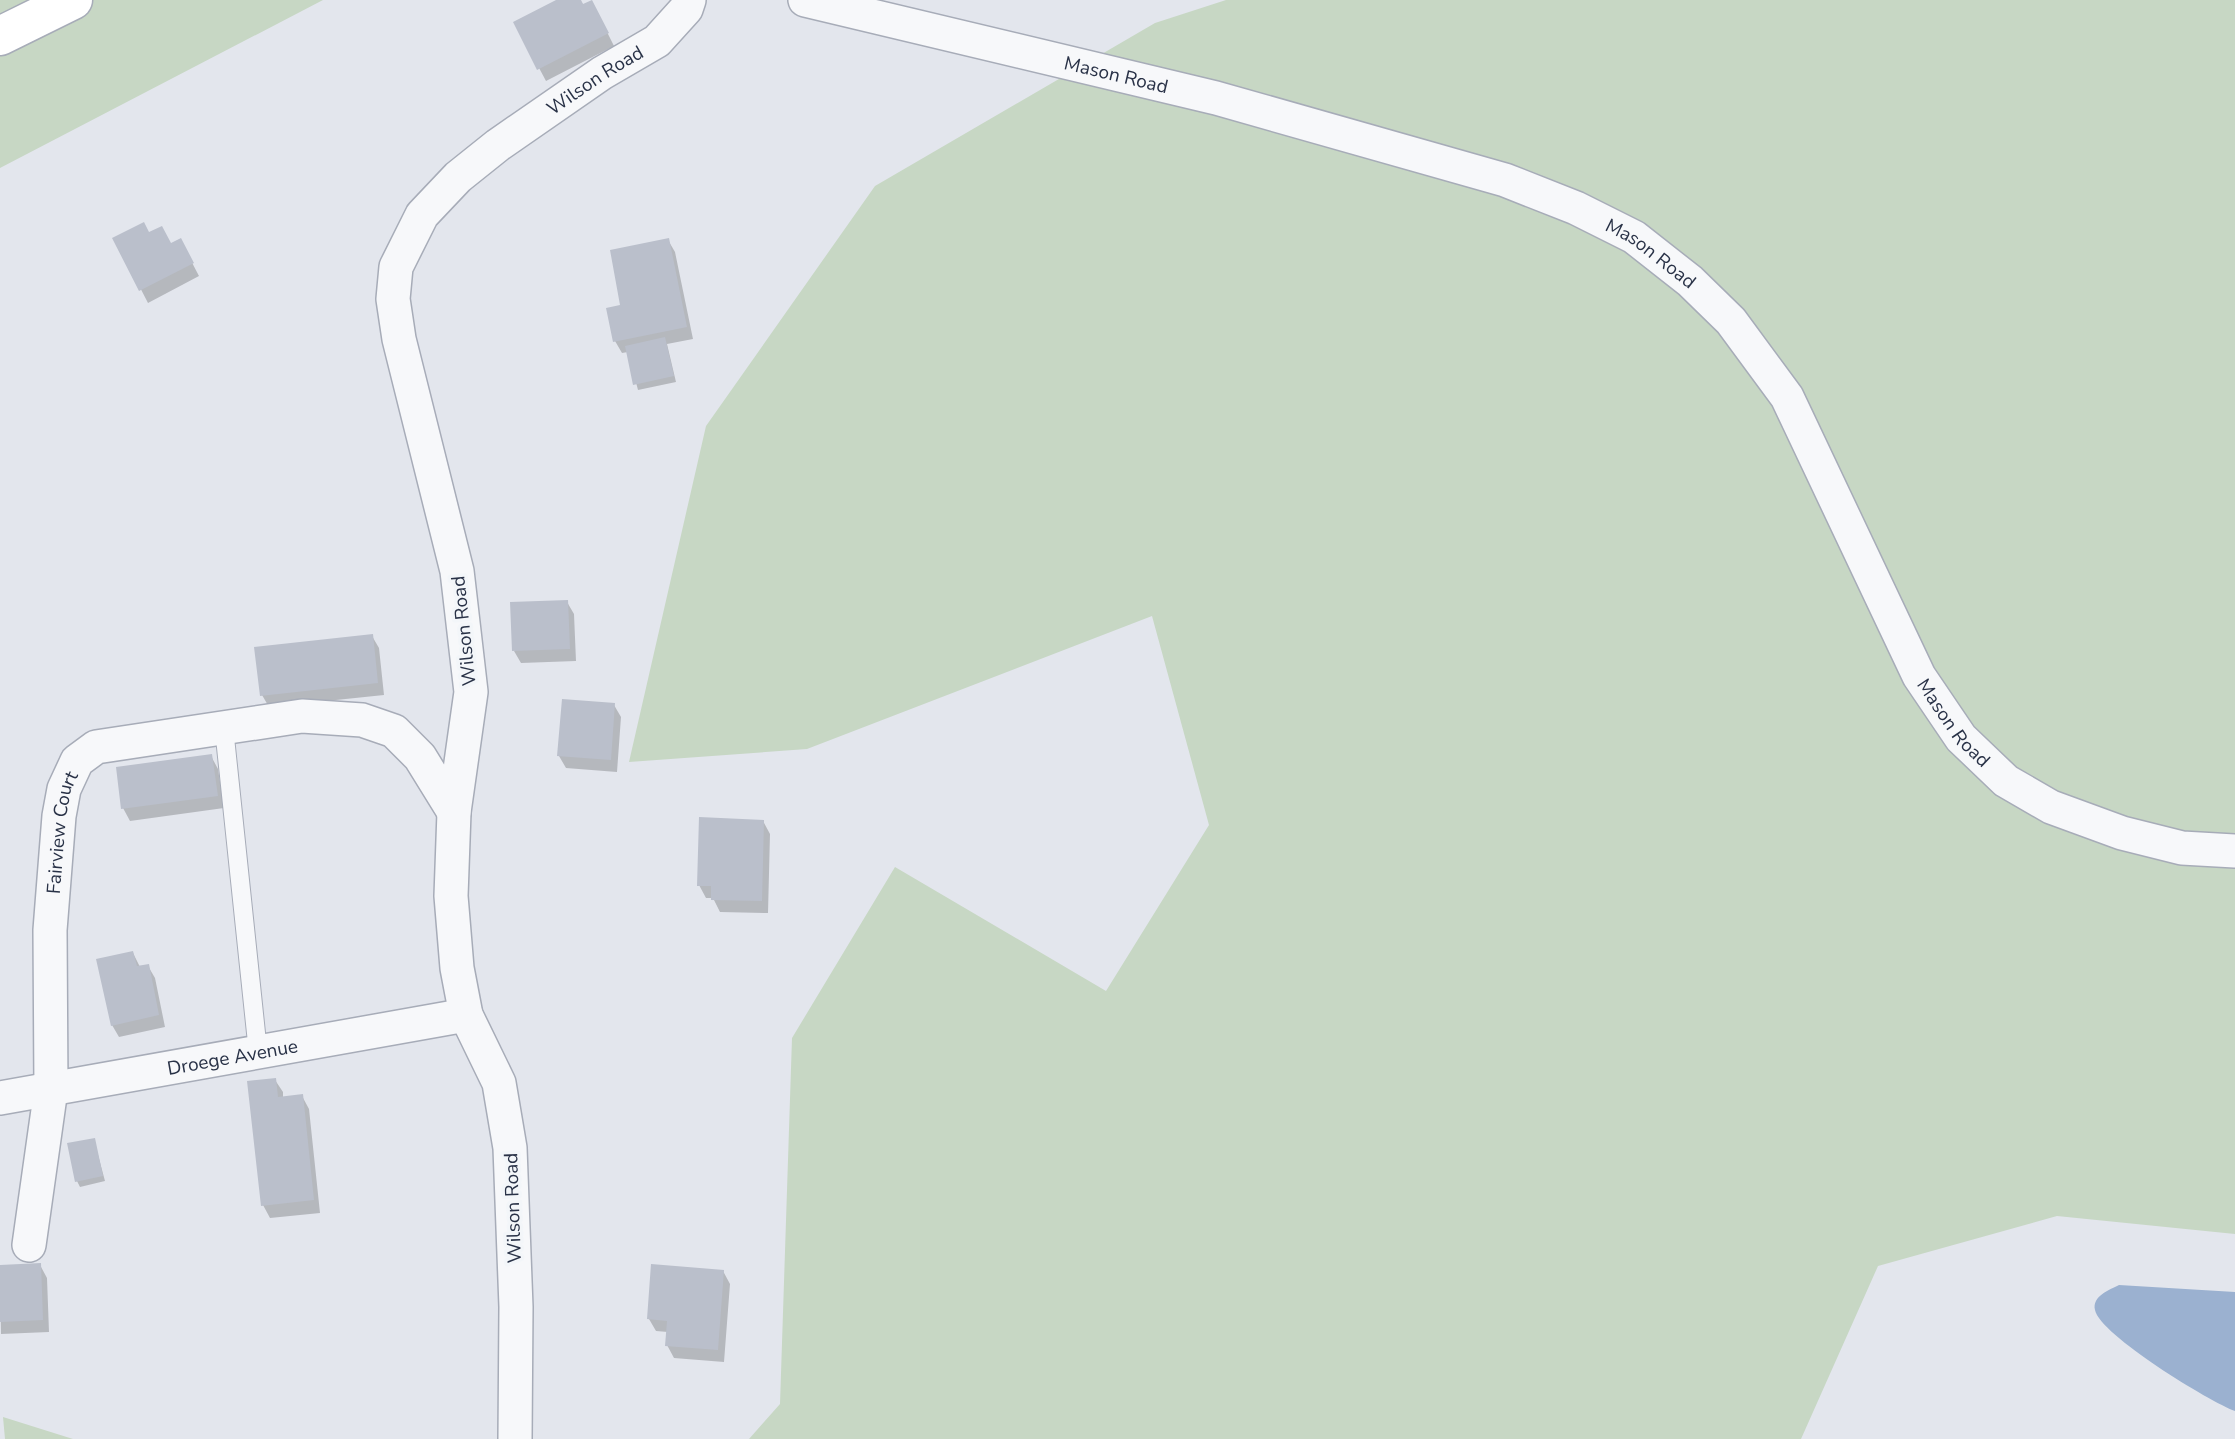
<svg xmlns="http://www.w3.org/2000/svg" width="2235" height="1439" font-family="'Nunito Sans',sans-serif">
<style>
.green{fill:#c7d7c4}
.water{fill:#9bb1d0}
.shadow{fill:#0003}
.building{fill:#babfcb}
.lines{fill:none;stroke-linecap:round;stroke-linejoin:round}
.service-casing{stroke:#a7acb8;stroke-width:20}
.minor-casing{stroke:#a7acb8;stroke-width:36}
.secondary-casing{stroke:#a7acb8;stroke-width:41}
.service{stroke:#f7f8fa;stroke-width:18}
.minor{stroke:#f7f8fa;stroke-width:33}
.secondary{stroke:#fff;stroke-width:38}
.labels{text-anchor:middle;stroke-width:7;stroke-linejoin:round;paint-order:stroke}
.street-label{font-size:19px;fill:#293247;stroke:#f3f6f9}
</style>
<rect width="100%" height="100%" fill="#e3e6ed"/>
<!-- green -->
<path class="green" d="M0,0H323L0,168Z
M1226,0H2235V1234L2057,1216L1878,1266L1801,1439H749L780,1404L792,1038L895,867L1106,991L1209,825L1152,616L807,749L629,762L706,426L875,186L1155,23Z
M3,1417L73,1439H5Z"/>
<!-- water -->
<path class="water" d="M2119,1285L2235,1292V1411C2210,1402 2100,1335 2095,1310C2092,1296 2109,1290 2119,1285Z"/>
<!-- shadow -->
<path class="shadow" d="M559,0H580L584,6L598,14L614,46L546,81L515,23Z
M149,234L187,253L199,276L148,303L115,239Z
M668,240L675,252L693,339L667,344L676,382L638,390L628,352L622,353L615,341L622,306Z
M567,602L574,614L576,661L521,663L514,651Z
M372,636L379,648L384,695L269,707L262,695Z
M614,705L621,717L617,772L566,768L559,756Z
M211,756L218,769L224,808L130,821L123,808Z
M763,821L770,834L768,913L720,912L713,898H706L699,885Z
M133,953L140,967L148,966L155,978L165,1027L119,1037L112,1025Z
M275,1080L283,1092V1098L302,1096L309,1109L320,1213L270,1218L263,1205Z
M94,1140L105,1181L80,1187L77,1181Z
M40,1265L47,1278L49,1332L1,1334L0,1267Z
M723,1271L730,1284L724,1362L674,1358L667,1345L668,1332L656,1331L649,1319Z"/>
<!-- building -->
<path class="building" d="M556,0H581L583,4L592,0L609,33L537,70L513,22Z
M144,222L149,232L162,226L171,243L181,238L194,263L139,291L112,238Z
M669,238L687,327L613,342L606,308L620,305L610,250Z
M665,337L674,376L633,385L625,346Z
M568,600L570,649L512,651L510,602Z
M373,634L378,683L260,696L254,647Z
M562,699L615,703L611,760L557,756Z
M212,754L218,796L121,809L116,767Z
M699,817L764,820L762,901L711,900V886H697Z
M133,951L137,966L149,964L159,1015L111,1026L96,959Z
M276,1078L278,1097L303,1094L314,1200L261,1206L247,1081Z
M95,1138L103,1176L75,1182L67,1143Z
M41,1263L43,1320L0,1322V1265Z
M651,1264L724,1270L718,1350L665,1346L667,1321L647,1319Z"/>
<g class="lines">
<!-- service casing -->
<g class="service-casing">
<path id="service" d="M224,728L258,1052"/>
</g>
<!-- minor casing -->
<g class="minor-casing">
<g id="minor">
<path id="s1" d="M805,0L1216,98L1505,180L1576,208L1634,237L1690,281L1731,321L1787,397L1919,676L1961,738L2006,781L2051,807L2122,833L2182,848L2235,851"/>
<path id="s2" d="M0,1098L466,1015"/>
<path id="s3" d="M29,1245L51,1089L50,930L59,816L64,789L77,761L96,747L302,716L362,720L394,731L420,757L454,812"/>
<path id="s4" d="M515,1439L516,1307L510,1148L499,1083L466,1015L457,968L451,896L454,812L471,692L457,571L399,339L393,299L396,267L422,215L458,177L498,145L602,73L657,41L686,9L689,0"/>
</g>
</g>
<!-- secondary casing -->
<g class="secondary-casing">
<path id="secondary" d="M0,36L73,0"/>
</g>
<!-- service -->
<use href="#service" class="service"/>
<!-- minor -->
<use href="#minor" class="minor"/>
<!-- secondary -->
<use href="#secondary" class="secondary"/>
</g>
<g class="labels">
<!-- street labels -->
<g class="street-label">
<text dy="7" stroke="none"><textPath href="#s1" startOffset="320">Mason Road</textPath></text>
<text dy="7" stroke="none"><textPath href="#s4" startOffset="1470">Wilson Road</textPath></text>
<text dy="7" stroke="none"><textPath href="#s1" startOffset="887">Mason Road</textPath></text>
<text transform="translate(463 631) rotate(-96)" y="7">Wilson Road</text>
<text dy="7" stroke="none"><textPath href="#s1" startOffset="1454">Mason Road</textPath></text>
<text dy="7" stroke="none"><textPath href="#s3" startOffset="415">Fairview Court</textPath></text>
<text dy="7" stroke="none"><textPath href="#s2" startOffset="236">Droege Avenue</textPath></text>
<text transform="translate(512 1208) rotate(-92)" y="7">Wilson Road</text>
</g>
</g>
</svg>
